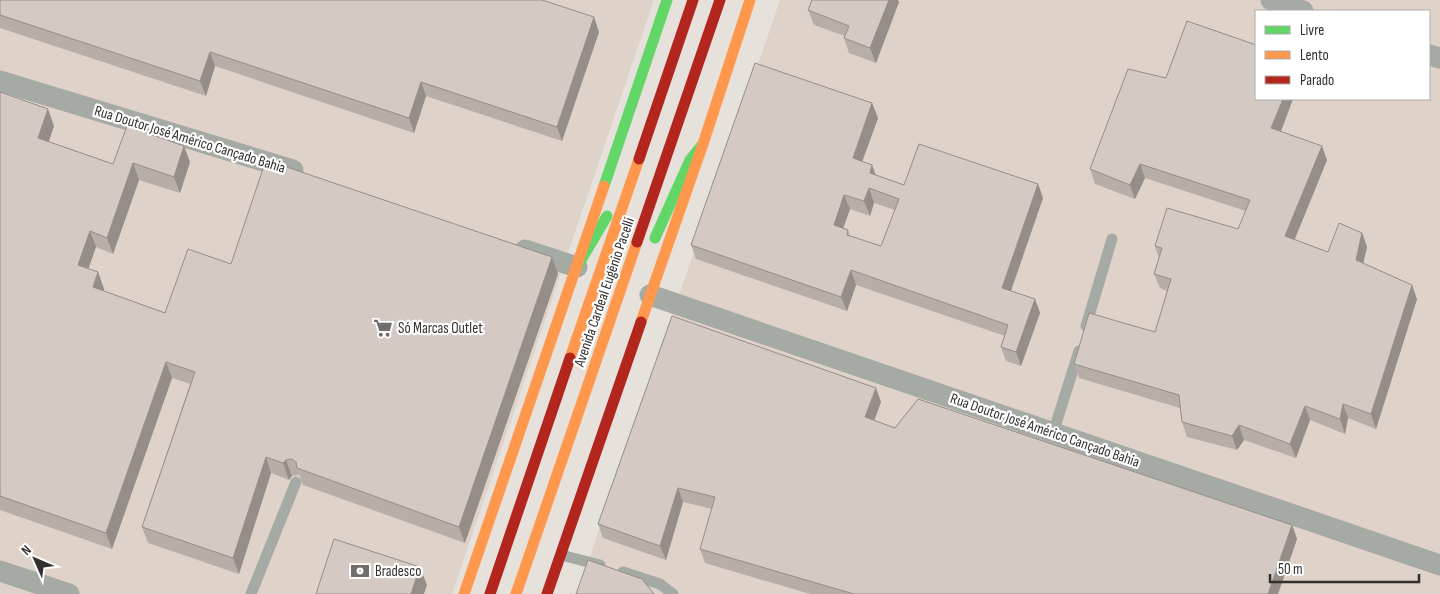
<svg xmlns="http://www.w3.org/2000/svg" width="1440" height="594" font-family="'Sofia Sans Condensed',sans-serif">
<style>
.built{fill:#dfd2c9;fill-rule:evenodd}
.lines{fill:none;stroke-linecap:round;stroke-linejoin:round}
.lane{stroke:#a6aaa5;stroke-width:11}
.street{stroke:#a6aaa5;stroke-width:21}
.fast{stroke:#63d668;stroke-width:11}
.slow{stroke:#ff974d;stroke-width:11}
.jam{stroke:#b3261e;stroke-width:11}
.wall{fill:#b7aea8;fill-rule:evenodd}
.shaded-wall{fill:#958d88}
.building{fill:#d5cac3;stroke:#958d88;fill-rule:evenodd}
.labels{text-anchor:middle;stroke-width:4.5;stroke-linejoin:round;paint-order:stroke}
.street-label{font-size:15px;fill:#332f2c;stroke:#fff}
.poi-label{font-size:15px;fill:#332f2c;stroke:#fff;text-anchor:start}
</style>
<rect width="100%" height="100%" fill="#e7e1dc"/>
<!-- built -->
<path class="built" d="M0,0H654L452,594H0Z
M780,0H1440V594H577ZM1256,11H1429V99H1256Z"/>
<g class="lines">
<!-- lane -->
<path class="lane" d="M1086,326L1112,239
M1053,433L1079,351
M561,555L600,565
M623,572L660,584L673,594
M251,594L296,482"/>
<!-- street -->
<path class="street" d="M1271,0L1303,11
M1429,55L1440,58
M0,81L293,170
M525,250L577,267
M650,295L1440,565
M0,571L69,594"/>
<!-- fast -->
<path class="fast" d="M604,186L667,0
M655,238L690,160L703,144
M577,267L607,216"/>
<!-- slow -->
<path class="slow" d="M641,322L703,144L750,0
M570,358L639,159
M464,594L604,186
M516,594L637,242"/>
<!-- jam -->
<path class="jam" d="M639,159L693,0
M637,242L720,0
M490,594L570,358
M547,594L641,322"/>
</g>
<!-- wall -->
<path class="wall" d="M0,0L599,32L562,141L426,96L414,133L215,66L206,96L0,28Z
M899,2L876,63L849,53L844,38L845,36L814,25L808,10Z
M0,92L54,126L49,142L113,164L127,126L190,162L180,193L139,180L113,254L96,247L88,269L98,272L104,289L103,291L165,313L231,264L552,257L558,274L465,543L303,485L300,476L298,475L292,476L289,480L271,473L239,574L148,543L142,527L190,384L172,378L112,549L0,510Z
M872,103L878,118L862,162L872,165L876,175L904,185L1038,184L1043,198L1011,291L1035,299L1040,313L1021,366L1006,361L1001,347L1005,336L856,285L847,311L696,259L691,245ZM874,203L895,210L881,246L850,236L848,230L843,228L850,209L870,216Z
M1281,131L1327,160L1294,240L1328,252L1362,233L1367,247L1363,263L1417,299L1376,429L1348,418L1345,434L1310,420L1296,458L1244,440L1237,450L1187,437L1182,422L1180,408L1079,378L1074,364L1155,332L1167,291L1160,288L1154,274L1159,258L1155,246L1238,229L1246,211L1145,178L1135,199L1095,184L1090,169Z
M672,316L881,402L874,421L895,428L1292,525L1297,539L1278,594H810L705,563L700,549L712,509L683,502L666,560L603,538L598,524Z"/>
<!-- shaded-wall -->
<path class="shaded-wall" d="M889,0H898L899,2L876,63L870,48Z
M594,17L599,32L562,141L557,127Z
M210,52L215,66L206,96L200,81Z
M421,82L426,96L414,133L409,118Z
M1283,99H1293L1277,142L1271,128Z
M872,103L878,118L858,173L853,158Z
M48,109L54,126L44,154L38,138Z
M184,146L190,162L180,193L174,177Z
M1322,146L1327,160L1290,251L1285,236Z
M133,163L139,180L113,254L107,238Z
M1140,164L1145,178L1135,199L1130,185Z
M872,165L877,180L870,173Z
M1038,184L1043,198L1007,302L1002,288Z
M869,188L874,203L870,216L864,201Z
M844,195L850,209L839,240L834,225Z
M90,231L96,247L84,281L78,265Z
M1362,233L1367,247L1361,274L1356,260Z
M552,257L558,274L465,543L459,527Z
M851,270L856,285L847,311L841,297Z
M98,272L104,289L99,304L93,287Z
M1412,285L1417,299L1376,429L1371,414Z
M1035,299L1040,313L1021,366L1016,352Z
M166,362L172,378L112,549L106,533Z
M876,388L881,402L870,432L865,417Z
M1343,404L1348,418L1345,434L1340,419Z
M1305,406L1310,420L1296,458L1290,444Z
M1239,425L1244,440L1237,450L1232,436Z
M266,457L271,473L239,574L233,558Z
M286,460L292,476L289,480L283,463Z
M678,488L683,502L666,560L660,546Z
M1292,525L1297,539L1278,594H1268Z
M420,567L427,585L424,594H411Z"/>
<!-- building -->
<path class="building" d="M0,0H542L594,17L557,127L421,82L409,118L210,52L200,81L0,15Z
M812,0H889L870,48L844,38L849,26L808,10Z
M1187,21L1256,45V99H1283L1271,128L1322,146L1285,236L1328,252L1339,223L1362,233L1356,260L1412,285L1371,414L1343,404L1340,419L1305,406L1290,444L1239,425L1232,436L1182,422L1179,395L1074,364L1089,313L1155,332L1171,279L1154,274L1162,248L1155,246L1167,208L1238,229L1250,200L1140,164L1130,185L1090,169L1128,69L1166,78Z
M755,63L872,103L853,158L872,165L870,173L904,185L919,144L1038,184L1002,288L1035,299L1016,352L1001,347L1008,325L851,270L841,297L691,245ZM869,188L899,199L881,246L847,235L848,230L834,225L844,195L864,201Z
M0,92L48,109L38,138L113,164L127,126L184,146L174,177L133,163L107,238L90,231L78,265L98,272L93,287L165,313L188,249L231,264L266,160L552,257L459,527L297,468L296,462L292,459L286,460L283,463L266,457L233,558L142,527L195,372L166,362L106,533L0,496Z
M672,316L876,388L865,417L895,428L918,399L1292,525L1268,594H854L700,549L715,497L678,488L660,546L598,524Z
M334,539L420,567L411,594H316Z
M588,560L642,579L654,594H576Z"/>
<!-- icons -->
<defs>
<g id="supermarket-bare" transform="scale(1.5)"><path d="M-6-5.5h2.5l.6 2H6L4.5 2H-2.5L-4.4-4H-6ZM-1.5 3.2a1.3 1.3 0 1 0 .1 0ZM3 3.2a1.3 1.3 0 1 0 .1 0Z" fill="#726d6a" stroke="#fff" stroke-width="2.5" paint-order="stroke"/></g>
<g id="bank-bare" transform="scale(1.5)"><path d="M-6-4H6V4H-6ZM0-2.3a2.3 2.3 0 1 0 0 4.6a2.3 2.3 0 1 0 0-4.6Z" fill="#726d6a" stroke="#fff" stroke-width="2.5" paint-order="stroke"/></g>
</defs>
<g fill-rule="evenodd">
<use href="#supermarket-bare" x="383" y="328"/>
<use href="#bank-bare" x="360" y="571"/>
</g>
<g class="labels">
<!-- street labels -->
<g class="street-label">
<text transform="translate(190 139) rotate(17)" y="5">Rua Doutor José Américo Cançado Bahia</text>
<text transform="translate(604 292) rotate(-71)" y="5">Avenida Cardeal Eugênio Pacelli</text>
<text transform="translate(1045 430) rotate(19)" y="5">Rua Doutor José Américo Cançado Bahia</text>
</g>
<!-- poi labels -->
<g class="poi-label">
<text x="398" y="333">Só Marcas Outlet</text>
<text x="375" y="576">Bradesco</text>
</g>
</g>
<!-- legend -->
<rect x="1255" y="10" width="175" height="90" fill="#ffffff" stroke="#adacab"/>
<rect x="1265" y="26" width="25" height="8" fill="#63d668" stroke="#adacab"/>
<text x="1300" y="35" font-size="15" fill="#332f2c">Livre</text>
<rect x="1265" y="51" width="25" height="8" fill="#ff974d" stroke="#adacab"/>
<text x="1300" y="60" font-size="15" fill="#332f2c">Lento</text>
<rect x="1265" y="76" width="25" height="8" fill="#b3261e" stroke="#adacab"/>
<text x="1300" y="85" font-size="15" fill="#332f2c">Parado</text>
<!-- north arrow -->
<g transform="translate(35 559) rotate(315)" stroke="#ffffff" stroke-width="4" paint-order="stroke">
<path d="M0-4L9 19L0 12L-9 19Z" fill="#332f2c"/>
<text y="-8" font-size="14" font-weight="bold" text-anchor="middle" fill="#332f2c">N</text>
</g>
<!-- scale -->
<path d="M1270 574v8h149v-8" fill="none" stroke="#332f2c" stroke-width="2.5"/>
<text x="1278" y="574" font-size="15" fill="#332f2c" stroke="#ffffff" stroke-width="4" paint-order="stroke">50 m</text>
</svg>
